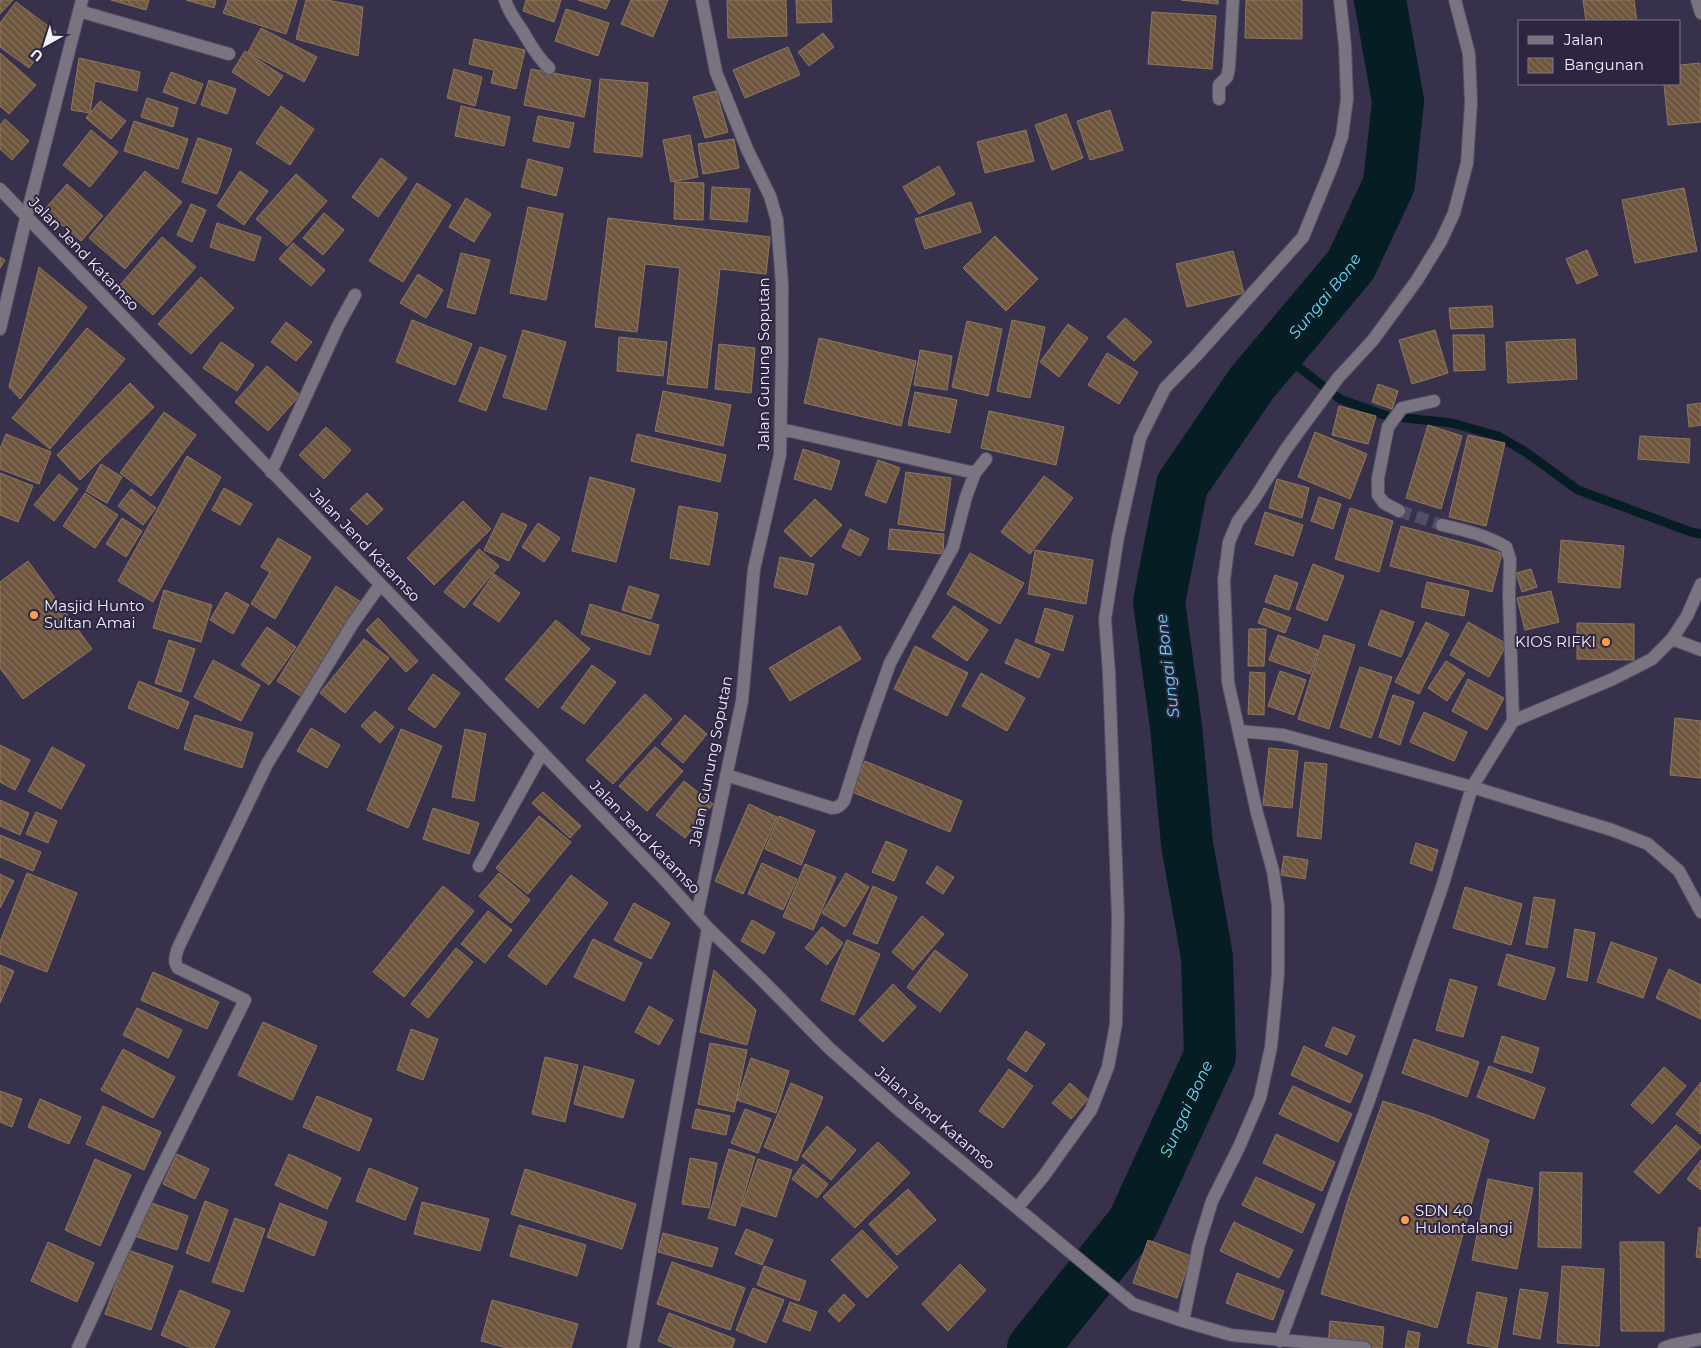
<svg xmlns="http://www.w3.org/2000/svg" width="1701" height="1348" font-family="Montserrat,sans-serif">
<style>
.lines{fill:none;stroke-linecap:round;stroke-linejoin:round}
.stream{stroke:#061d24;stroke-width:9}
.river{stroke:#061d24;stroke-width:52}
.building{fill:url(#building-back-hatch);stroke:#90775d}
.minor-tunnel{stroke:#544d67;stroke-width:12;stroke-dasharray:12 6;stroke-linecap:butt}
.minor-casing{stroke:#564f68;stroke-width:14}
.minor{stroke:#7a7481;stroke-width:12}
.poi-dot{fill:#fc9d53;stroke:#2e2641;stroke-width:2}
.labels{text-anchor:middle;stroke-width:4;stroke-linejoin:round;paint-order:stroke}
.street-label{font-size:15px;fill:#f1eefd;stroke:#2e2641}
.poi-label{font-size:15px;fill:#f1eefd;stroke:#2e2641;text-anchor:start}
.water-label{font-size:16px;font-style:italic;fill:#6ad8f9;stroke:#2e2641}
</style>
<defs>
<pattern id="building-back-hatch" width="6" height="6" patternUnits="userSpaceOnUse" patternTransform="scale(1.25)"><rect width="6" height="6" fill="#6e563e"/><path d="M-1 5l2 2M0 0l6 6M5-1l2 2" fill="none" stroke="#836f5b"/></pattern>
</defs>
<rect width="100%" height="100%" fill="#38314c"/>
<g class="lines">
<!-- stream -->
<path class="stream" d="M1278,351L1340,399L1387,416L1452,423L1498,436L1524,451L1578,490L1691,532L1701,534"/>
<!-- river -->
<path class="river" id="s1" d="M1033,1348L1133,1223L1210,1056L1207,957L1187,844L1176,726L1159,602L1182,485L1252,383L1351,265L1389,184L1398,101L1380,0"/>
</g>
<!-- building -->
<path class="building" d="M0,0H13L0,14Z
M111,0H149L146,10Z
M186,0H216L214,8Z
M228,0H297L286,34L223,13Z
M306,0H327L363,7L358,56L296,39Z
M526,0H561L554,22L523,11Z
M578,0H610L606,9Z
M631,0H668L653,37L621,24Z
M727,0H786L787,36L728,38Z
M796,0H831L832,22L797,23Z
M1181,0H1218V4Z
M1246,0H1302V39L1245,38Z
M1583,0H1634L1637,21H1586Z
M16,2L56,32L29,68L0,47V23Z
M566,9L609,23L598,56L555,41Z
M1152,12L1216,16L1212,69L1148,64Z
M261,28L317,57L304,82L248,52Z
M823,33L834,47L809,66L798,52Z
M474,39L525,50L516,89L491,83L494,70L469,64Z
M788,47L800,75L745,98L733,70Z
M245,51L283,76L269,96L232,72Z
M0,53L36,85L9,114L0,106Z
M79,58L140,72L137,91L95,81L90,113L71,110Z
M1700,63L1701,122L1668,125L1664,84H1680V65Z
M454,69L482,77L475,106L447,98Z
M531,69L591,80L584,117L524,105Z
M171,72L203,84L195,104L163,92Z
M600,79L648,83L642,157L594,152Z
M209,80L236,89L227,114L201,105Z
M716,91L728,132L705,138L693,97Z
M147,98L178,108L173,127L141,117Z
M100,101L126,121L111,139L86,118Z
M281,106L314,129L290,165L256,143Z
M461,106L510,117L504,146L455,136Z
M1110,110L1123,150L1090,160L1077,121Z
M1066,114L1083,158L1052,170L1035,125Z
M538,116L574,123L569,148L533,141Z
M5,119L29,141L12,160L0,149V125Z
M134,121L188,139L178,169L124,151Z
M91,130L118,152L90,187L63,165Z
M1026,130L1034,161L985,173L977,142Z
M690,135L698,177L671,182L663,140Z
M198,138L232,149L217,194L182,182Z
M734,139L739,168L703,174L698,144Z
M381,158L407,178L378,217L352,197Z
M528,159L563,168L556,196L521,187Z
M939,166L955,194L919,214L903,187Z
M145,171L182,202L125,269L89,238Z
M240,171L268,191L244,225L217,206Z
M296,174L327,201L287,246L256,219Z
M675,182L704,183L703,220L674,219Z
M417,183L451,205L403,282L369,261Z
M67,184L103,216L81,241L44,210Z
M712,187L750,189L747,222L710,219Z
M1684,188L1697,251L1635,263L1622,200Z
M466,198L491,214L474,242L449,227Z
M971,202L981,232L925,249L915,219Z
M191,204L206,210L192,242L177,235Z
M528,207L563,214L546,300L510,293Z
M324,213L344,230L323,255L303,238Z
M608,218L770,237L766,274L720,269L707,388L667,384L680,268L645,264L637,332L595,327Z
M217,223L261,237L254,261L210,247Z
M995,236L1038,279L1006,311L963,268Z
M162,237L196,267L153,315L120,285Z
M293,243L325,270L311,286L279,259Z
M1587,250L1598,275L1577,284L1566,259Z
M1233,251L1244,293L1187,307L1176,264Z
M461,253L490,260L475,314L447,307Z
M0,257L5,260L0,268Z
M39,267L87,307L20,399L9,387Z
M418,274L443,290L426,318L400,303Z
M201,277L234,308L191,354L158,324Z
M1492,306L1493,327L1451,329L1449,308Z
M1125,318L1152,342L1134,361L1107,337Z
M412,320L472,344L455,385L396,362Z
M1012,320L1045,327L1030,398L997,391Z
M967,321L1002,329L988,396L952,387Z
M286,322L312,342L296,361L271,342Z
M1068,324L1088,338L1059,377L1040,362Z
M87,328L125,359L50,449L12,418Z
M523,330L566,342L546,410L503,397Z
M1435,330L1448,373L1412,384L1399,340Z
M1453,335H1484L1485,370L1454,371Z
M619,337L667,342L663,376L617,371Z
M819,338L916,361L901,426L804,403Z
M1575,339L1577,379L1508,383L1506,342Z
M221,342L254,365L237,391L203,368Z
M719,344L755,348L751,393L715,389Z
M480,347L506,356L486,411L459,401Z
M920,350L952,356L947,390L914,385Z
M1107,353L1138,372L1119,404L1088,385Z
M267,366L300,395L268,431L235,402Z
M130,383L154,407L80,480L57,455Z
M1378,384L1398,391L1392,409L1372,402Z
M663,391L731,405L723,446L655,431Z
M915,392L957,400L950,433L908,425Z
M1701,403V425L1689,427L1687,405Z
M1339,406L1376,416L1368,444L1332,435Z
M989,411L1064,427L1056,465L981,448Z
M164,412L196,435L151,496L120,473Z
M1428,425L1462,436L1441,509L1406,498Z
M326,427L351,450L324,479L299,455Z
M1315,432L1367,454L1350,499L1298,477Z
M6,434L51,452L39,484L0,469V449Z
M637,434L726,455L720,482L631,461Z
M1468,435L1505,443L1486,526L1449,517Z
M1640,436L1690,439L1689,463L1638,459Z
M803,449L840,461L831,490L794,479Z
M187,456L221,477L153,602L118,581Z
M878,460L900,468L886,503L865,495Z
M101,464L122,477L107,503L86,491Z
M906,472L951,478L944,531L898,524Z
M0,473L33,486L18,522L0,515Z
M59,474L78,489L54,521L34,505Z
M1044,476L1073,498L1030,554L1001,532Z
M590,477L635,489L616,562L572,551Z
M1277,479L1309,488L1302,518L1269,508Z
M224,488L252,504L240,525L212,510Z
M131,489L156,508L143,525L118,506Z
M85,493L118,515L95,548L63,526Z
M367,493L383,509L367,525L350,509Z
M1319,497L1341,504L1333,529L1311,521Z
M815,499L842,525L811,557L784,531Z
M463,501L491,529L434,585L407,558Z
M679,506L718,513L709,565L670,558Z
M1350,508L1393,521L1379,572L1335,559Z
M1265,512L1303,525L1293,556L1255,544Z
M502,513L527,525L509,561L484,550Z
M122,518L142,531L126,557L106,544Z
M538,523L560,538L544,562L522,547Z
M1401,526L1502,553L1492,592L1390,566Z
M850,529L869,539L860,556L842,547Z
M890,529L944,534L943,554L888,549Z
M278,538L311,557L275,619L251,604L270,572L261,567Z
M1561,540L1624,546L1620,588L1558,582Z
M479,549L499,566L464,608L444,592Z
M1035,550L1093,560L1086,604L1028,594Z
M970,553L1024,583L1000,624L947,594Z
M780,557L814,564L807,595L774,587Z
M28,561L92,649L23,699L0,668V582Z
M1313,564L1344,576L1327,621L1296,609Z
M1531,569L1537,587L1522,592L1516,573Z
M494,574L520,593L499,622L473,604Z
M1275,575L1298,583L1289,610L1265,602Z
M1427,582L1469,591L1464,616L1421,607Z
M336,586L361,602L302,697L277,681Z
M629,586L659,595L651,619L622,610Z
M164,590L212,605L201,642L153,628Z
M1551,591L1559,622L1525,630L1517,598Z
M226,592L249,605L233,634L210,620Z
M590,604L659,625L650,655L581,634Z
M954,606L988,630L967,661L932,637Z
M1045,608L1073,616L1063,651L1035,642Z
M1264,608L1291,618L1285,633L1258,623Z
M1381,610L1414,622L1401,657L1368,645Z
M378,618L418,661L406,672L366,630Z
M556,620L590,649L538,708L505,679Z
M1426,622L1449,634L1419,694L1395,682Z
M1468,622L1507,644L1489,677L1450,655Z
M1577,623L1634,624V660L1577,659Z
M840,626L861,659L790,701L769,668Z
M267,627L296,647L269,685L241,665Z
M1249,629H1266L1264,666H1248Z
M1278,635L1318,650L1310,674L1269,660Z
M1324,635L1355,645L1329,729L1298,719Z
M364,639L389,658L345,713L320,693Z
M1016,639L1050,654L1039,678L1005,663Z
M169,640L195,649L181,692L155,683Z
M915,646L968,673L947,716L894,689Z
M213,660L260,685L241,721L194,697Z
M1446,661L1465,673L1447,701L1428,688Z
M592,665L616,682L584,724L561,708Z
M1360,667L1392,677L1371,738L1340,727Z
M1280,671L1306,680L1294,715L1268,706Z
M1250,672L1265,673L1264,715L1248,714Z
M981,673L1025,698L1007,731L962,706Z
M433,674L460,693L435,728L408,709Z
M1468,679L1504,698L1487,730L1452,711Z
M139,681L189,702L178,729L128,708Z
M645,694L672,719L613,784L586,760Z
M1393,695L1414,702L1400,745L1379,737Z
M375,711L394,727L380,743L361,726Z
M1424,712L1467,732L1454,761L1410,742Z
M195,715L253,733L242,768L184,749Z
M685,715L707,734L683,763L661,744Z
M1675,718L1701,721V778L1670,775Z
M311,728L340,745L327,768L297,751Z
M401,729L442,746L408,828L367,810Z
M465,729L486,734L474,801L452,797Z
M0,745L30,760L15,790L0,782Z
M52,747L85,765L61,809L28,791Z
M655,747L683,771L647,811L619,786Z
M1269,748L1298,751L1292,808L1263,805Z
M865,761L962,801L950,832L852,792Z
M1305,762L1327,764L1321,839L1297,836Z
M684,781L713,804L685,838L656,815Z
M543,792L581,826L570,838L532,803Z
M0,800L29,813L20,835L0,826Z
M749,804L777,817L743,894L715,881Z
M433,808L479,823L469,854L423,839Z
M36,812L57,821L48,843L26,834Z
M539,816L571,842L528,894L496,868Z
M779,816L815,831L801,865L765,849Z
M0,835L41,852L33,871L0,857Z
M886,841L907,850L894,881L872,872Z
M1416,843L1438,850L1432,871L1410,863Z
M1284,856L1308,860L1305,879L1281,875Z
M762,863L797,879L783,910L748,894Z
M805,864L836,877L813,930L783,917Z
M937,866L954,877L943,894L926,883Z
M27,873L77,893L47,972L0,954V942Z
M499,873L530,900L511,923L479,896Z
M846,873L869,887L845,927L822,913Z
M0,874L14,881L0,908Z
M571,875L608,903L546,985L508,956Z
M443,886L474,911L404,997L373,972Z
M873,886L897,897L877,944L853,934Z
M1465,887L1522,904L1511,945L1453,928Z
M1534,897L1555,900L1547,948L1526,944Z
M634,903L670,923L651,959L614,940Z
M488,911L512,930L485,963L461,944Z
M922,916L944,934L913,970L892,952Z
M752,920L775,933L764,954L741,941Z
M822,927L843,943L827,965L805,948Z
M1575,929L1595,933L1587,981L1567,977Z
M593,939L642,963L624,1001L574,977Z
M847,940L880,954L854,1015L821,1000Z
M1611,942L1657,958L1643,998L1597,982Z
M456,948L473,962L428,1018L411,1004Z
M935,950L968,975L940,1012L907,987Z
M1507,954L1555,968L1545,1000L1498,985Z
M0,965L14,971L0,1003Z
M1669,969L1701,985V1019L1656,998Z
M714,970L756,1010L747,1045L700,1032Z
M153,972L219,1002L207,1029L141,1000Z
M1450,979L1477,987L1463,1037L1436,1030Z
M893,984L916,1007L883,1042L859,1020Z
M649,1006L673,1020L659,1045L635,1032Z
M137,1008L182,1030L168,1058L123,1035Z
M263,1022L317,1046L292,1100L238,1075Z
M1333,1027L1355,1036L1347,1055L1325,1046Z
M411,1029L438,1039L423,1080L397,1070Z
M1026,1031L1045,1044L1026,1072L1007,1059Z
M1502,1036L1539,1048L1532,1073L1494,1062Z
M1414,1039L1479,1062L1467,1097L1402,1073Z
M710,1043L747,1050L734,1112L698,1104Z
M1304,1046L1363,1075L1350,1103L1291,1075Z
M123,1049L175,1077L153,1118L101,1090Z
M545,1057L578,1065L565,1122L532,1114Z
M751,1058L789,1071L776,1113L737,1100Z
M584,1066L634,1080L623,1118L574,1104Z
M1489,1066L1545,1088L1534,1119L1477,1097Z
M1664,1067L1686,1086L1652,1124L1631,1105Z
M1009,1069L1033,1086L1003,1128L979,1111Z
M1701,1082V1134L1676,1114Z
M791,1083L823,1097L797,1161L764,1147Z
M1070,1083L1088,1099L1071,1119L1052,1103Z
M1293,1086L1352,1114L1338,1142L1279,1114Z
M0,1091L22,1099L12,1127L0,1122Z
M317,1096L372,1119L359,1151L303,1127Z
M40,1099L81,1117L69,1144L28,1127Z
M1383,1101L1430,1116L1489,1140L1437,1328L1321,1294L1347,1203Z
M103,1106L161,1132L144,1170L86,1144Z
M696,1109L730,1116L726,1135L692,1128Z
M745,1109L771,1119L758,1153L731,1143Z
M1676,1125L1701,1147L1659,1194L1634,1172Z
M827,1126L856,1150L831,1180L802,1156Z
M1276,1134L1335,1162L1322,1191L1263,1163Z
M878,1142L910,1173L855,1228L823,1197Z
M729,1149L755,1157L735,1226L708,1218Z
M177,1154L209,1169L195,1199L163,1184Z
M289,1154L341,1178L327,1209L275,1185Z
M690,1158L717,1163L709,1208L682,1204Z
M95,1159L131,1175L100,1246L65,1230Z
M758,1159L792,1170L776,1217L742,1206Z
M1701,1160V1190L1687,1179Z
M803,1164L828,1184L817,1198L792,1179Z
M369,1168L418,1188L405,1220L356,1201Z
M525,1169L636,1204L622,1249L511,1214Z
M1540,1172L1582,1173L1581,1248L1538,1247Z
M1256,1177L1315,1204L1302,1233L1242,1205Z
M1488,1179L1533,1188L1517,1269L1472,1260Z
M908,1189L936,1220L897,1255L869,1224Z
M205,1201L228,1210L209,1262L186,1253Z
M149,1202L188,1216L177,1250L137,1237Z
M422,1202L489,1219L480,1251L414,1234Z
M280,1203L327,1222L314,1256L267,1237Z
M235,1218L265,1229L243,1292L212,1282Z
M1234,1222L1293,1250L1279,1278L1220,1251Z
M519,1225L586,1245L577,1276L510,1256Z
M1699,1227L1701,1228V1258L1696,1257Z
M746,1229L773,1240L762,1265L735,1254Z
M862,1230L898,1267L867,1298L831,1260Z
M663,1233L718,1248L712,1267L658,1252Z
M1148,1240L1191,1256L1177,1298L1133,1283Z
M48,1242L94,1263L77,1302L31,1281Z
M1620,1242H1664V1331H1621Z
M128,1250L173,1266L151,1330L105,1314Z
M672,1262L745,1288L730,1330L657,1304Z
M960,1264L986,1290L948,1331L922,1304Z
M764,1266L806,1281L799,1301L757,1285Z
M1562,1266L1604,1269L1599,1346L1557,1343Z
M1237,1273L1284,1291L1273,1320L1226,1303Z
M753,1288L784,1300L766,1343L736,1330Z
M1520,1289L1548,1293L1540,1339L1513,1334Z
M180,1290L230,1311L214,1348H191L161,1335Z
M1477,1292L1507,1298L1497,1348L1467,1343Z
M844,1294L855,1305L839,1322L828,1311Z
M492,1300L578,1324L571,1348H507L481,1341Z
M790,1302L817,1312L810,1331L783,1321Z
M669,1313L735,1339L732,1348H675L658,1341Z
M1330,1321L1384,1327L1382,1348H1328Z
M1408,1331L1420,1333L1418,1348H1405Z"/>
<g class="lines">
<!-- minor-tunnel -->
<path class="minor-tunnel" d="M1399,511L1442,525"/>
<!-- minor casing -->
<g class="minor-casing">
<path id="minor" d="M505,0C510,15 515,19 523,32C531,45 537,57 549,68
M1697,0L1701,13
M79,11L229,54
M1219,99V85L1227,77L1229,68L1233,0
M0,189L663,878L708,928L761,979L829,1048L900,1111L1133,1304L1183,1321L1231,1335L1365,1348
M0,329L26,218L82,0
M781,429L975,473
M271,472L338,326L355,295
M1399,511L1384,503L1378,495V478L1388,427L1402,408L1434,401
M1442,525C1464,530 1486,535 1506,547L1510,559L1509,595L1513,721
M1672,639L1701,650
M1239,731L1283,735L1472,787L1612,830L1648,844L1679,871L1701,912
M726,775L832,808C838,808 840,806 844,801L865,734L890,663L953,547L966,497L975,473L986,459
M479,866L542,753
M697,915L742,701L754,569L780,455L782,352V284L777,220L770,196L747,149L716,72L702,0
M1017,1208L1043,1177L1091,1110L1108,1067L1116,1024L1118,917L1109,673L1105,619L1118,537L1140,438L1165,388L1196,356L1303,237L1332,166L1342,136L1347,99L1345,46L1340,0
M1183,1321L1199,1244L1212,1201L1239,1147L1260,1098L1271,1047L1278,974V906L1273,871L1257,813L1228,682L1224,580L1229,542L1238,521L1253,501L1286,449L1338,378L1373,340L1417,280L1441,241L1454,213L1467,163L1471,103L1469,54L1455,0
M1280,1341L1368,1103L1442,887L1472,787L1513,721L1613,679L1652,659L1672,639L1687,616L1701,584
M78,1348L152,1187L245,1000L178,968C173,961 176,955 178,948L267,764L353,623L380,585
M633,1348L708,928
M1664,1348C1675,1343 1689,1342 1701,1339"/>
</g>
<!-- minor -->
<use href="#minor" class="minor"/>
</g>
<!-- markers -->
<g class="poi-dot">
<circle cx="34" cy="615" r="5"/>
<circle cx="1606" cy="642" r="5"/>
<circle cx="1405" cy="1220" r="5"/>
</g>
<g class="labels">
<!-- street labels -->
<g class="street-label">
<text transform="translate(84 254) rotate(46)" y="5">Jalan Jend Katamso</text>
<text transform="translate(764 364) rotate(-90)" y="5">Jalan Gunung Soputan</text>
<text transform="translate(365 545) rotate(46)" y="5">Jalan Jend Katamso</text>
<text transform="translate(711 761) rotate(-79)" y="5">Jalan Gunung Soputan</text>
<text transform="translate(645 837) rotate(46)" y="5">Jalan Jend Katamso</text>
<text transform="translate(935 1118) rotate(40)" y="5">Jalan Jend Katamso</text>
</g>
<!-- poi labels -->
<g class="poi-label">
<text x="44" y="611">Masjid Hunto<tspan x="44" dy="17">Sultan Amai</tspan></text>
<text x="1596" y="647" text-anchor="end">KIOS RIFKI</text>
<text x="1415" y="1216">SDN 40<tspan x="1415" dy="17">Hulontalangi</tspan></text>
</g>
<!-- water labels -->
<g class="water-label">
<text dy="6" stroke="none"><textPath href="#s1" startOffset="1158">Sungai Bone</textPath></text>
<text transform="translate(1167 666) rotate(-97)" y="6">Sungai Bone</text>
<text dy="6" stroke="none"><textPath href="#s1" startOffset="286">Sungai Bone</textPath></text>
</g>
</g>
<!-- legend -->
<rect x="1518" y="20" width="162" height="65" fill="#2e2641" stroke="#7c768c"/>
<rect x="1528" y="36" width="25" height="8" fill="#7a7481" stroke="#7c768c"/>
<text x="1564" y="45" font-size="15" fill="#f1eefd">Jalan</text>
<rect x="1528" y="58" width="25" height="15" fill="url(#building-back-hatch)" stroke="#7c768c"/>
<text x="1564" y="70" font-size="15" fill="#f1eefd">Bangunan</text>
<!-- north arrow -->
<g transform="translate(45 45) rotate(219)" stroke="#2e2641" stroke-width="4" paint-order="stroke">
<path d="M0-4L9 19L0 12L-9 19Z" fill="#f1eefd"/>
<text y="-8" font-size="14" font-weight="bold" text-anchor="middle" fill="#f1eefd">U</text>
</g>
</svg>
